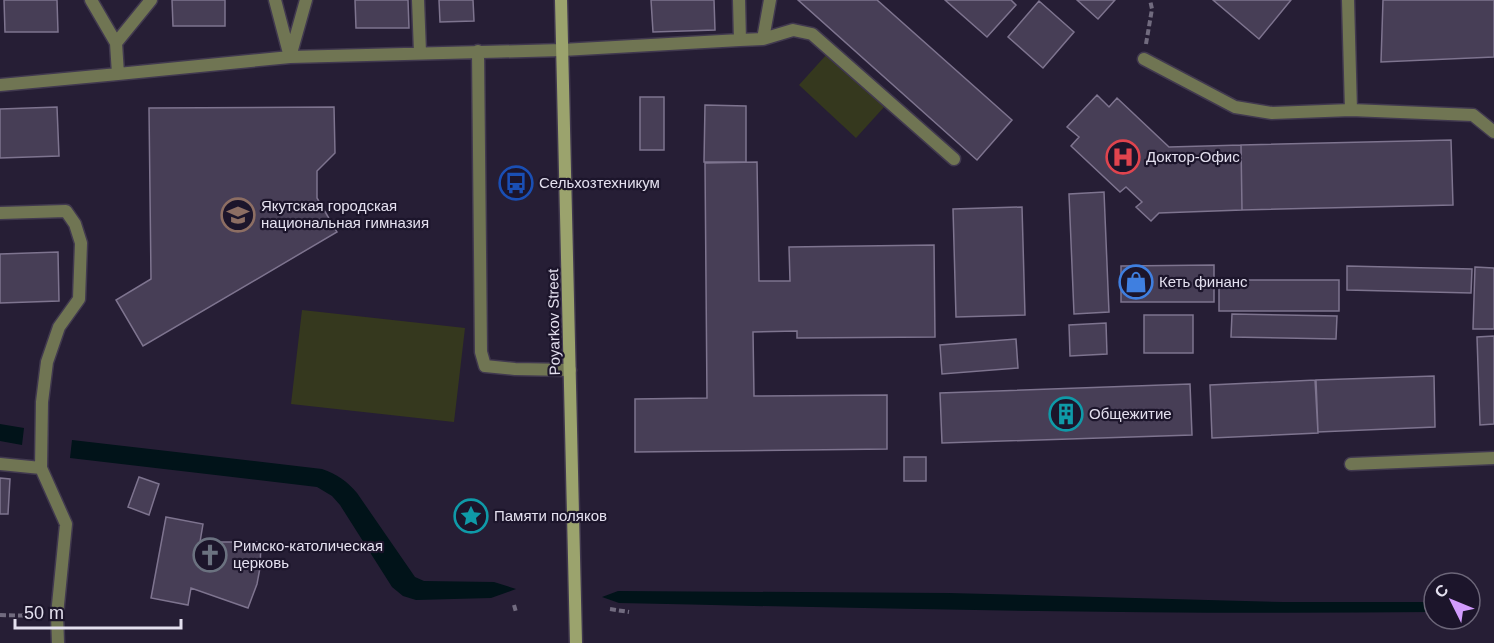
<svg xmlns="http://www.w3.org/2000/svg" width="1494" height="643" font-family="Helvetica,sans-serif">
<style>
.green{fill:#35381e}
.water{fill:#011319}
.building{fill:#473e56;stroke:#7e748f;stroke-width:1.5}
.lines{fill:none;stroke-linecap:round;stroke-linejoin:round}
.service-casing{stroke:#41394f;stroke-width:15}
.secondary-casing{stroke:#41394f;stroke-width:15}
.path{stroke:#716b7f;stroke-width:4;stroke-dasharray:6 3;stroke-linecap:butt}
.service{stroke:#707553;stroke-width:12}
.secondary{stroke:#9ba36d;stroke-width:12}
.labels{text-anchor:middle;stroke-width:4.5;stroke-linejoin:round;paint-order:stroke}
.poi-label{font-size:15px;fill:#e4e0ef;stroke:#1c152b;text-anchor:start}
.street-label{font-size:15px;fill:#e4e0ef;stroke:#1c152b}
</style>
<rect width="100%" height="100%" fill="#261e35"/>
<!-- green -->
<path class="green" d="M827,54L885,106L856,138L799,85Z
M302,310L465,328L454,422L291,404Z"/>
<!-- water -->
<path class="water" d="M0,424L24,428L22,445L0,441Z
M72,440L322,469C337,474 347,481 357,493L415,577L424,581L494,582L516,589L491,598L416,600L403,596L392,587L340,505L332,496L317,487L70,458Z
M618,591L949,593L1283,602H1434V612C1162,615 891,609 619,603L602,597Z"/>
<!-- building -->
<path class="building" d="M4,0H57L58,32H5Z
M172,0H225V26H173Z
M355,0H408L409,28H356Z
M439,0H473L474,21L440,22Z
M651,0H714L715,30L653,32Z
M798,0H877L1012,120L977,160Z
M945,0H1011L1016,5L987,37Z
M1077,0H1115L1098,19Z
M1213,0H1291L1259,39Z
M1383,0H1494V57L1381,62Z
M1039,1L1074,32L1043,68L1008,37Z
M1097,95L1109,107L1117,98L1169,147L1241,145L1242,210L1159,213L1151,221L1136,207L1142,202L1126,187L1120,192L1071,146L1079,137L1067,127Z
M640,97H664V150H640Z
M705,105L746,106V162H704Z
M57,107L59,156L0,158V109Z
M334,107L335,153L317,171V198L337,232L143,346L116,300L151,279L149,108Z
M1451,140L1453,205L1242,210L1241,145Z
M757,162L759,281H790L789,247L934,245L935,337L797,338V331L753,332L754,396L887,395V449L635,452V399L707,398L705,163Z
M1104,192L1109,312L1074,314L1069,194Z
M1022,207L1025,315L956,317L953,209Z
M58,252L59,301L0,303V254Z
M1214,265V302H1121V266Z
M1347,266L1472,269L1471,293L1347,290Z
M1475,267L1494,268V329H1473Z
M1219,280H1339V311H1219Z
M1232,314L1337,316L1336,339L1231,337Z
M1144,315H1193V353H1144Z
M1106,323L1107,354L1070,356L1069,325Z
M1494,336V424L1480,425L1477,337Z
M1016,339L1018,368L942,374L940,345Z
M1434,376L1435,427L1318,432L1316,380Z
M1315,380L1318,433L1212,438L1210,385Z
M1190,384L1192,435L942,443L940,393Z
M904,457H926V481H904Z
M139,477L159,484L149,515L128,507Z
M0,478L10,479L8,514H0Z
M166,517L203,524L200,542H261L260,568L257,584L248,608L191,588L188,605L151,598Z"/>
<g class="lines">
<!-- service casing -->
<g class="service-casing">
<path id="service" d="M91,0L116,43L118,74L290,57L306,0
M275,0L290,57L562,50L740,40L763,39L793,30L812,34L954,159
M418,0L420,52
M739,0L740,40
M1348,0L1351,110
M763,39L770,0
M116,43L151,0
M478,51L481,352L485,366L515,369L570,370
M1144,59L1235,107L1272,113L1351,110L1473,115L1494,132
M0,85L118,74
M0,213L66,211L75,224L81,243L79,299L59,327L47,362L42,402L41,468L66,524L57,615L58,643
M0,464L41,468
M1351,464L1494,458"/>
</g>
<!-- secondary casing -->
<g class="secondary-casing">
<path id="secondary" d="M561,0L576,643"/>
</g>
<!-- path -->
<path class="path" d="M1146,44L1152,9L1150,0
M514,605L516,612
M610,609L629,612
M0,615L40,616"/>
<!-- service -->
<use href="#service" class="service"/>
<!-- secondary -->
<use href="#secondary" class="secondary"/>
</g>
<!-- icons -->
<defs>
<g id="hospital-ring" transform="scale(1.725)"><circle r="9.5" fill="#1c152b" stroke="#e0444e" stroke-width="1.5"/><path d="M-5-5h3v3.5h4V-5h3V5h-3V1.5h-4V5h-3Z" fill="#e0444e"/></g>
<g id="bus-ring" transform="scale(1.725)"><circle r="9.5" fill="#1c152b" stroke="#1a4fb4" stroke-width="1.5"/><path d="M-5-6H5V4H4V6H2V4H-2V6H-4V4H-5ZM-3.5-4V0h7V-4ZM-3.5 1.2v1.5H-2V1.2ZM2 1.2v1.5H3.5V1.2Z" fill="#1a4fb4"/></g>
<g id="school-ring" transform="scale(1.725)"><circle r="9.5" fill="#1c152b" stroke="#8d6e63" stroke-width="1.5"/><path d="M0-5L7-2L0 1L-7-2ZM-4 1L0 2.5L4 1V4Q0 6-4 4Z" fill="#8d6e63"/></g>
<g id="shop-ring" transform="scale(1.725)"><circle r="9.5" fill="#1c152b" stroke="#3f7fe0" stroke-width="1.5"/><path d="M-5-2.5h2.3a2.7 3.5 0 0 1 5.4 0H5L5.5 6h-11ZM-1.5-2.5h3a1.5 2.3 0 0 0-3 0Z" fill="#3f7fe0"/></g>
<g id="building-ring" transform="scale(1.725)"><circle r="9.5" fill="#1c152b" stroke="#0f9aa8" stroke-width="1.5"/><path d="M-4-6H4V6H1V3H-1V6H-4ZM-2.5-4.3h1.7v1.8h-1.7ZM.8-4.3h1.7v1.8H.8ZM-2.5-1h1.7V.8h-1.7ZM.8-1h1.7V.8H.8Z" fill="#0f9aa8"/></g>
<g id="sight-ring" transform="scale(1.725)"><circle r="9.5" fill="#1c152b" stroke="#0f9aa8" stroke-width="1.5"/><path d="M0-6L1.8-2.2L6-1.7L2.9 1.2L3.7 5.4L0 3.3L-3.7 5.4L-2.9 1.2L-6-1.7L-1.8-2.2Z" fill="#0f9aa8"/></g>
<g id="church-ring" transform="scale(1.725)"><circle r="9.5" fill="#1c152b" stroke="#6b7280" stroke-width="1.5"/><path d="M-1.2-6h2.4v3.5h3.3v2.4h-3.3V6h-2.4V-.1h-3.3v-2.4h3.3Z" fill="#6b7280"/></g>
</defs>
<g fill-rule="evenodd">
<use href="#hospital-ring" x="1123" y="157"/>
<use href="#bus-ring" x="516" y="183"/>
<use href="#school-ring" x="238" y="215"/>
<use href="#shop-ring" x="1136" y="282"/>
<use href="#building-ring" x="1066" y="414"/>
<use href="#sight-ring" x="471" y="516"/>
<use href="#church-ring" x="210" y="555"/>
</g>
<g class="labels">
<!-- poi labels -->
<g class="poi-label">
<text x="1146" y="162">Доктор-Офис</text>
<text x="539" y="188">Сельхозтехникум</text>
<text x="261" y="211">Якутская городская<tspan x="261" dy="17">национальная гимназия</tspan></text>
<text x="1159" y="287">Кеть финанс</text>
<text x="1089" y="419">Общежитие</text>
<text x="494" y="521">Памяти поляков</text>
<text x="233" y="551">Римско-католическая<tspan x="233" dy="17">церковь</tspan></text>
</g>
<!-- street labels -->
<g class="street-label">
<text transform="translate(554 322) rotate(-91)" y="5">Poyarkov Street</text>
</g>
</g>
<!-- north arrow -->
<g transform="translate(1452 601) rotate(313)"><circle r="28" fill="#1c152b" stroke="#6c6679" stroke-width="1.5"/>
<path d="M0-4.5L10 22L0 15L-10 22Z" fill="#d29cfd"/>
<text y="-9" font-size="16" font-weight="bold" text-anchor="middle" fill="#e4e0ef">С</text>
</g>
<!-- scale -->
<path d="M15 619v9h166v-9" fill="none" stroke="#e4e0ef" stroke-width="3"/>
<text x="24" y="619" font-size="18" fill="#e4e0ef" stroke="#1c152b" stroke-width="4.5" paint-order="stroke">50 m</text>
</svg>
